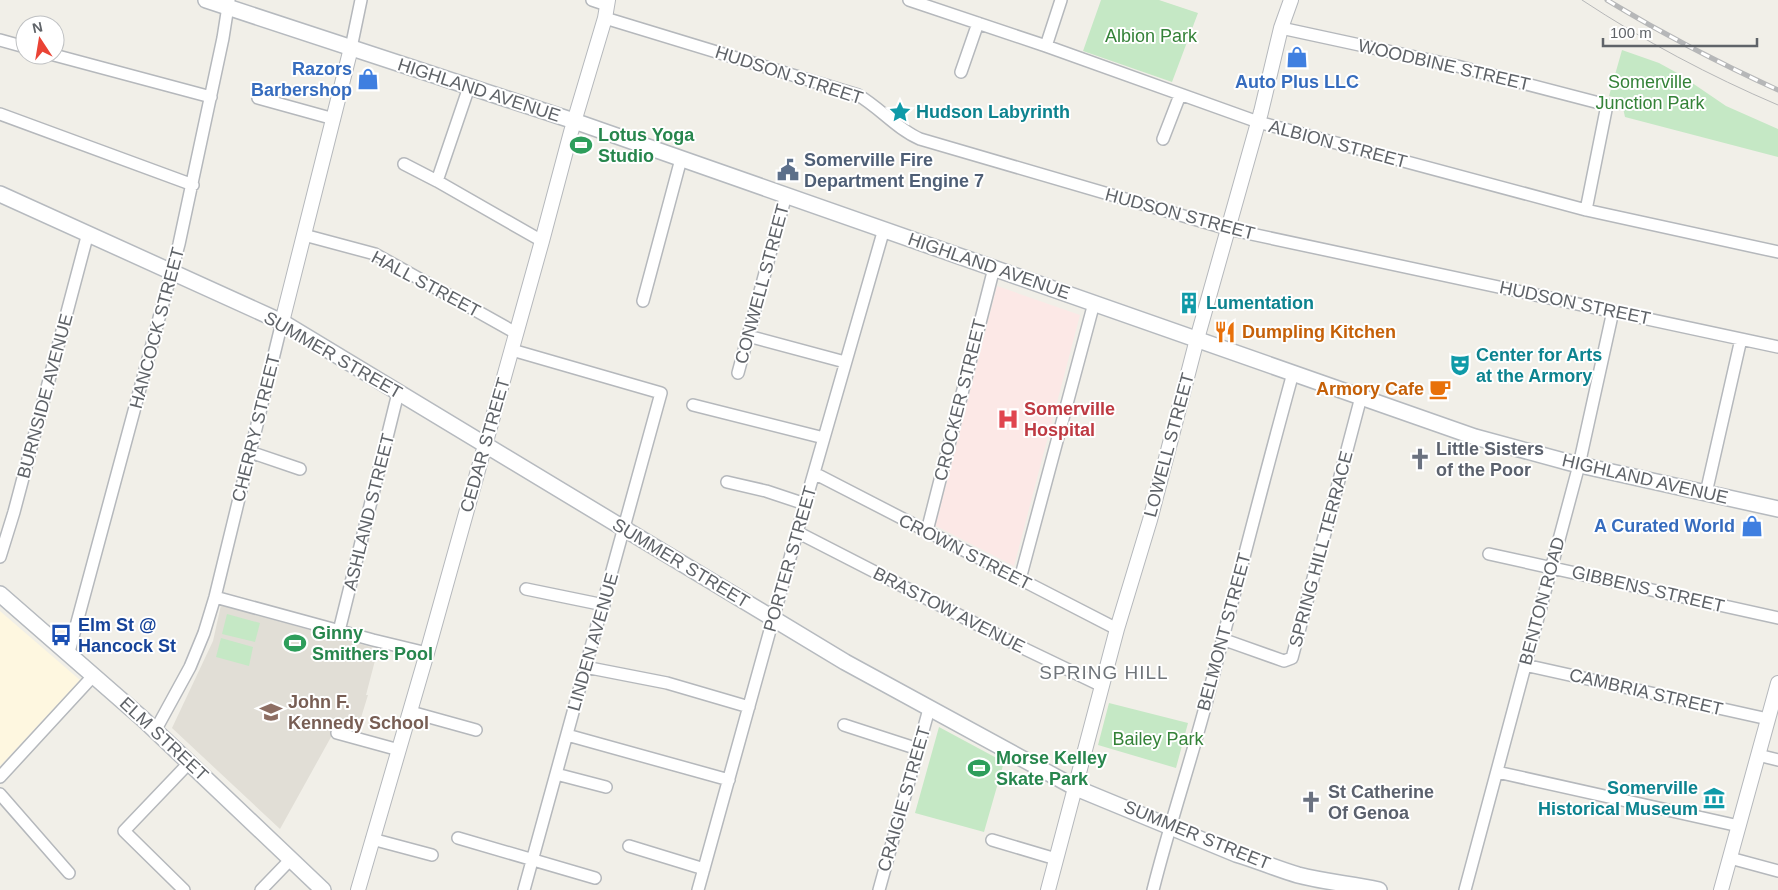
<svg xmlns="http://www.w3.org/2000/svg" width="1778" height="890" font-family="Helvetica,sans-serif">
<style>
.commercial{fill:#fef7e0}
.education{fill:#e1ded6}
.medical{fill:#fce8e6}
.green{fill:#c5e8c5}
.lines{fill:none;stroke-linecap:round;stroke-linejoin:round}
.minor-casing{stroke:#b5b8bc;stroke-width:14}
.tertiary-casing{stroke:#b5b8bc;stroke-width:16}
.secondary-casing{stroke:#b6babf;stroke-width:18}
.minor{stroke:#fff;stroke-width:11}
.tertiary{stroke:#fff;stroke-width:14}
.secondary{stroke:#fff;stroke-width:15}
.tram{stroke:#b6b7b8;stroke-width:1}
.rail-casing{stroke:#b6b7b8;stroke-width:5}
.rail{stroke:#fff;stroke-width:3;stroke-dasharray:9;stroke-linecap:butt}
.labels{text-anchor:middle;stroke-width:4;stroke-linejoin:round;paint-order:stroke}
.park-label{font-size:18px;fill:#348238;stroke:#fff}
.street-label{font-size:18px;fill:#5f6368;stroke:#fff}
.shop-label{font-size:18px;font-weight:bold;fill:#366cbe;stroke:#fff;text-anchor:end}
.culture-label{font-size:18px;font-weight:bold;fill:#0d838f;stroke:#fff;text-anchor:start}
.leisure-label{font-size:18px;font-weight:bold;fill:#27864d;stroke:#fff;text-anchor:start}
.service-label{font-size:18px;font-weight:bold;fill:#4e5e75;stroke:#fff;text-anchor:start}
.food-label{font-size:18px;font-weight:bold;fill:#c56008;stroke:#fff;text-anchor:start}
.health-label{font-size:18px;font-weight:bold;fill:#be3a42;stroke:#fff;text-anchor:start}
.worship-label{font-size:18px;font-weight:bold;fill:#5b616d;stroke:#fff;text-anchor:start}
.transit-label{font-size:18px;font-weight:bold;fill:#164399;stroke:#fff;text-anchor:start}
.education-label{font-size:18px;font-weight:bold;fill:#785e54;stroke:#fff;text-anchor:start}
.neighbourhood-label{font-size:19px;letter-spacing:1px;fill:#70757a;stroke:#fff}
</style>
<rect width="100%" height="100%" fill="#f1efe8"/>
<!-- commercial -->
<path class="commercial" d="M0,611L80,680L0,766Z"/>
<!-- education -->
<path class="education" d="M221,605L378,649L366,695H368L356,734L336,728L280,829L172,728L213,641Z"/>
<!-- medical -->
<path class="medical" d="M997,286L1080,315L1014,566L936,526V524Z"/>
<!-- green -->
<path class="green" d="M1101,0H1159L1198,13L1172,82L1083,51Z
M1622,50L1659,63L1679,74L1726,106L1778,129V157L1625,117L1621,99L1609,96Z
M227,614L260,623L255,642L222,634Z
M221,638L253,647L249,666L216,657Z
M1109,703L1188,723L1176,768L1098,745Z
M939,727L1004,762L984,832L915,813Z"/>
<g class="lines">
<!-- minor casing -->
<g class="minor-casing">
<path id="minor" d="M592,0L607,5
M909,0L1046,46L1258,122L1586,210L1778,252
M605,18L858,95C880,108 897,129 920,139L1228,229L1778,347
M1281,28L1457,66L1607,105L1586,210
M0,40L25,47
M1046,46L1061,0
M351,48L361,0
M54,55L211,97
M961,72L978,23
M469,87L437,181L542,241
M258,98L334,119
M0,114L193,185
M1163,139L1180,95
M404,164L437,181
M304,235L375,254L516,333
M643,301L681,159
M748,336L845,362
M512,350L661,393L524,890
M738,373L786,195
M693,405L824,438
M250,452L300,469
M814,473L1117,629
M727,482L766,491L805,504
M1706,493L1741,339
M927,531L994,268
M797,532L1027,650L1102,686
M1489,554L1778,618
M0,557L14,512L88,233
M1020,579L1094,303
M526,589L604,605
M215,597L373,640L427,653
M339,631L398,393
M1222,639L1284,661L1292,658L1361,397
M69,652L179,244L223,38L229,0
M1525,665L1768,719
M585,667L667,683L749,707
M411,712L476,730
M844,725L918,749
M155,731L190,667L204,633L215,597L282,322
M337,733L399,750
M567,735L729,780
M1758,755L1778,760
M1497,772L1739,826
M556,774L606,787
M0,777L94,675
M0,794L69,873
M458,838L595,878
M372,839L432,855
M992,840L1056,859
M629,846L704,869
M1730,858L1778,871
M184,890L124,831L189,763
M261,890L291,859
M698,890L805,504L884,229
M879,890L929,709
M1153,890C1169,826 1190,764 1207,700C1235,591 1263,482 1293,373
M1465,890L1579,465L1613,311"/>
</g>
<!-- tertiary casing -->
<g class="tertiary-casing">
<path id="tertiary" d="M282,322L351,48
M358,890L427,653L542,241L571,132L605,18L608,0
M1048,890L1117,629L1150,520L1197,339L1261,112L1281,28L1291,0
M1721,890L1778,683"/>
</g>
<!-- secondary casing -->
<g class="secondary-casing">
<path id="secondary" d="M206,0L574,121L1475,437L1571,463L1778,509
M0,194L282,322L845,662L1076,788L1236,854C1257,860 1277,869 1298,875C1325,882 1352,884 1379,890
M0,594L143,719L323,890"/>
</g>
<!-- minor -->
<use href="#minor" class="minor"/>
<!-- tertiary -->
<use href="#tertiary" class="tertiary"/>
<!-- secondary -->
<use href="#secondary" class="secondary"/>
<!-- tram -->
<path class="tram" d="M1582,0C1644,41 1710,76 1778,105"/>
<!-- rail casing -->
<g class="rail-casing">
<path id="rail" d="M1607,0C1663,34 1719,63 1778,90"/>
</g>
<!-- rail -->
<use href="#rail" class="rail"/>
</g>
<!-- icons -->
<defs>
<g id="shop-bare" transform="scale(1.725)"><path d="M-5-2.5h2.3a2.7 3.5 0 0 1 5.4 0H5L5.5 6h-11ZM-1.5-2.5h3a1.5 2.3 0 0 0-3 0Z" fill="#3f7fe0" stroke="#fff" stroke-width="2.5" paint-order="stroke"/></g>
<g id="sight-bare" transform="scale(1.725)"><path d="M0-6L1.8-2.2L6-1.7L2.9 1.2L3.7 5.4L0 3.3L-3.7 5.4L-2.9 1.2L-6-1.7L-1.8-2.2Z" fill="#0f9aa8" stroke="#fff" stroke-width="2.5" paint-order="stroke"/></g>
<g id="stadium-bare" transform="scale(1.725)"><path d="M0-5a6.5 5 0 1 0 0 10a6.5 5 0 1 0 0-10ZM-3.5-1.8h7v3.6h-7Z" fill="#2e9e5b" stroke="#fff" stroke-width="2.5" paint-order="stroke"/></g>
<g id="civic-bare" transform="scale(1.725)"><path d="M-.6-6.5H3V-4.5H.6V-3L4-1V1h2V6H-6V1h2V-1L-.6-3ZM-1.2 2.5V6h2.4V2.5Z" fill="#5c6f8a" stroke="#fff" stroke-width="2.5" paint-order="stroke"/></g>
<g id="building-bare" transform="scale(1.725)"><path d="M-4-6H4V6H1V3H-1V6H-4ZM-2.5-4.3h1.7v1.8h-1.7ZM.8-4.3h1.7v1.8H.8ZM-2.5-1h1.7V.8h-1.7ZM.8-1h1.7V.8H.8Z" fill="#0f9aa8" stroke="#fff" stroke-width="2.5" paint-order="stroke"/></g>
<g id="restaurant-bare" transform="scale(1.725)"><path d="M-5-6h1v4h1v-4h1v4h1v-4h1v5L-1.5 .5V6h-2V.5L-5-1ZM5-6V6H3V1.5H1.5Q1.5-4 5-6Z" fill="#e8710a" stroke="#fff" stroke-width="2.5" paint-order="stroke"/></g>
<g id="theatre-bare" transform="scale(1.725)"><path d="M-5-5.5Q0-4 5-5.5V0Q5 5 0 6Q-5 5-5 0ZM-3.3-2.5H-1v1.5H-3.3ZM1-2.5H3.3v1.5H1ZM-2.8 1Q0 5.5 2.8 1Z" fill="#0f9aa8" stroke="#fff" stroke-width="2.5" paint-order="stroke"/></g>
<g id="cafe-bare" transform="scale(1.725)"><path d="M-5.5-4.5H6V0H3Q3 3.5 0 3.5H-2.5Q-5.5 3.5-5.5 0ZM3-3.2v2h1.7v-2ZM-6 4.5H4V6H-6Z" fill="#e8710a" stroke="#fff" stroke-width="2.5" paint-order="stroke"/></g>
<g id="hospital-bare" transform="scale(1.725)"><path d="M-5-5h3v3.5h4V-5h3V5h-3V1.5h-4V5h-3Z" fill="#e0444e" stroke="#fff" stroke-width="2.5" paint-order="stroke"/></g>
<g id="church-bare" transform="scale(1.725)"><path d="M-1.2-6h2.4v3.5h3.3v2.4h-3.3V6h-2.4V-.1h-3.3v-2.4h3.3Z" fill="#6b7280" stroke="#fff" stroke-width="2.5" paint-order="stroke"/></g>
<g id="bus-bare" transform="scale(1.725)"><path d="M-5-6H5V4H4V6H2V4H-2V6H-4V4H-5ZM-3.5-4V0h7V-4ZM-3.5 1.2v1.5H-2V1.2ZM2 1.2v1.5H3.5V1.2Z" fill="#1a4fb4" stroke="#fff" stroke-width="2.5" paint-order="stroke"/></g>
<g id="school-bare" transform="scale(1.725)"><path d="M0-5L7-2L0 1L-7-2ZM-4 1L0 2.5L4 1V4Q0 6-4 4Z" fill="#8d6e63" stroke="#fff" stroke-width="2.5" paint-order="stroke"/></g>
<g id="museum-bare" transform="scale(1.725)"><path d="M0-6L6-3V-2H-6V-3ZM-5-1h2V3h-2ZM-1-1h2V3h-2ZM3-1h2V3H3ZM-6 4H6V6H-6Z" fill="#0f9aa8" stroke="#fff" stroke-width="2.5" paint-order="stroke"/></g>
</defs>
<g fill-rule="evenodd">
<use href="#shop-bare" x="1297" y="57"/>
<use href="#shop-bare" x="368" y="79"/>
<use href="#sight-bare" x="900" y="112"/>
<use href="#stadium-bare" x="581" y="145"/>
<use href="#civic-bare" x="788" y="170"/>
<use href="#building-bare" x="1189" y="303"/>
<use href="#restaurant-bare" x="1225" y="332"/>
<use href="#theatre-bare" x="1460" y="365"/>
<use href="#cafe-bare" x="1440" y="389"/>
<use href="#hospital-bare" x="1008" y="419"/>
<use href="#church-bare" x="1420" y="459"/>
<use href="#shop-bare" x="1752" y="526"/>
<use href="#bus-bare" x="61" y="635"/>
<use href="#stadium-bare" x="295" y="643"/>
<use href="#school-bare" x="271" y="712"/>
<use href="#stadium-bare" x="979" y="768"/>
<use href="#museum-bare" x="1714" y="798"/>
<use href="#church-bare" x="1311" y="802"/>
</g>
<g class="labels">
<!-- park labels -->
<g class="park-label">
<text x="1151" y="42">Albion Park</text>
<text x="1650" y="88">Somerville<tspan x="1650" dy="21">Junction Park</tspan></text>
<text x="1158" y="745">Bailey Park</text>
</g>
<!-- street labels -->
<g class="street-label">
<text transform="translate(1444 65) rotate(13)" y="6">WOODBINE STREET</text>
<text transform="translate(789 75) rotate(18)" y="6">HUDSON STREET</text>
<text transform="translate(479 90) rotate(18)" y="6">HIGHLAND AVENUE</text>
<text transform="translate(1338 144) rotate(15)" y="6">ALBION STREET</text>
<text transform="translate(1180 214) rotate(15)" y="6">HUDSON STREET</text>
<text transform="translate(989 266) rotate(19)" y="6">HIGHLAND AVENUE</text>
<text transform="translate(426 284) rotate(28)" y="6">HALL STREET</text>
<text transform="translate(762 284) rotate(-75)" y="6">CONWELL STREET</text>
<text transform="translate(1575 303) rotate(12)" y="6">HUDSON STREET</text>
<text transform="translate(157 328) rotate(-75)" y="6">HANCOCK STREET</text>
<text transform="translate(333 355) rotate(30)" y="6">SUMMER STREET</text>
<text transform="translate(45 396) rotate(-75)" y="6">BURNSIDE AVENUE</text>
<text transform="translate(960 400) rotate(-76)" y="6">CROCKER STREET</text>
<text transform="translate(256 428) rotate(-76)" y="6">CHERRY STREET</text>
<text transform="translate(485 445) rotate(-74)" y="6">CEDAR STREET</text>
<text transform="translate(1169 445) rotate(-75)" y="6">LOWELL STREET</text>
<text transform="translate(1645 479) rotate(13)" y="6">HIGHLAND AVENUE</text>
<text transform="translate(369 512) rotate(-76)" y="6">ASHLAND STREET</text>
<text transform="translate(1321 549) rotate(-75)" y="6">SPRING HILL TERRACE</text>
<text transform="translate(965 552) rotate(27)" y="6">CROWN STREET</text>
<text transform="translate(790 559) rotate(-74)" y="6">PORTER STREET</text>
<text transform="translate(681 563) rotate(31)" y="6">SUMMER STREET</text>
<text transform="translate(1648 589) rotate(13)" y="6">GIBBENS STREET</text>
<text transform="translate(1542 601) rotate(-75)" y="6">BENTON ROAD</text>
<text transform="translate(949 610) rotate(27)" y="6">BRASTOW AVENUE</text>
<text transform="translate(1224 632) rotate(-75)" y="6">BELMONT STREET</text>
<text transform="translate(593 642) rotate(-74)" y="6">LINDEN AVENUE</text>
<text transform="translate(1646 692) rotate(13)" y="6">CAMBRIA STREET</text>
<text transform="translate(164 739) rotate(43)" y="6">ELM STREET</text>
<text transform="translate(904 799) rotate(-74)" y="6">CRAIGIE STREET</text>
<text transform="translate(1197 835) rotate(22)" y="6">SUMMER STREET</text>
</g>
<!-- shop labels -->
<g class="shop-label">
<text x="352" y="75">Razors<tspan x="352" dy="21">Barbershop</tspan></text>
<text x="1297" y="88" text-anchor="middle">Auto Plus LLC</text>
<text x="1735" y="532">A Curated World</text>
</g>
<!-- culture labels -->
<g class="culture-label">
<text x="916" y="118">Hudson Labyrinth</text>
<text x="1206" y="309">Lumentation</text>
<text x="1476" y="361">Center for Arts<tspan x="1476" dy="21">at the Armory</tspan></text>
<text x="1698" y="794" text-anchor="end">Somerville<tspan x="1698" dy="21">Historical Museum</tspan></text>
</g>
<!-- leisure labels -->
<g class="leisure-label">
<text x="598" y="141">Lotus Yoga<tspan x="598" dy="21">Studio</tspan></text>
<text x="312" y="639">Ginny<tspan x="312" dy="21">Smithers Pool</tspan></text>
<text x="996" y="764">Morse Kelley<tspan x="996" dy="21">Skate Park</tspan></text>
</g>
<!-- service labels -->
<g class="service-label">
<text x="804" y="166">Somerville Fire<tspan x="804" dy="21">Department Engine 7</tspan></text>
</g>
<!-- food labels -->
<g class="food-label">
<text x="1242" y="338">Dumpling Kitchen</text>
<text x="1424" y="395" text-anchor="end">Armory Cafe</text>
</g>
<!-- health labels -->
<g class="health-label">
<text x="1024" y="415">Somerville<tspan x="1024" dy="21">Hospital</tspan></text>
</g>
<!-- worship labels -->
<g class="worship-label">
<text x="1436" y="455">Little Sisters<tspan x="1436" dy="21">of the Poor</tspan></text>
<text x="1328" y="798">St Catherine<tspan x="1328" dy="21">Of Genoa</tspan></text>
</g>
<!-- transit labels -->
<g class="transit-label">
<text x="78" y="631">Elm St @<tspan x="78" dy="21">Hancock St</tspan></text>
</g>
<!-- education labels -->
<g class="education-label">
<text x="288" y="708">John F.<tspan x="288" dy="21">Kennedy School</tspan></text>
</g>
<!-- neighbourhood labels -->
<g class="neighbourhood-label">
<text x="1104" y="679">SPRING HILL</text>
</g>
</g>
<!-- north arrow -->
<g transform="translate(40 40) rotate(348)"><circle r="24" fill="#ffffff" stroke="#bfc1c3"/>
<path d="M0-4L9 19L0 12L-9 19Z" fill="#ea4335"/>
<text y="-8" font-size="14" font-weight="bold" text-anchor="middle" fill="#5f6368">N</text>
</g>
<!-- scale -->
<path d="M1603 38v8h154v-8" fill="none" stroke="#5f6368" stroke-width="2.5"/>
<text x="1610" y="38" font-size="15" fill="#5f6368" stroke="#ffffff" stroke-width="4" paint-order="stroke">100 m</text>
</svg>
